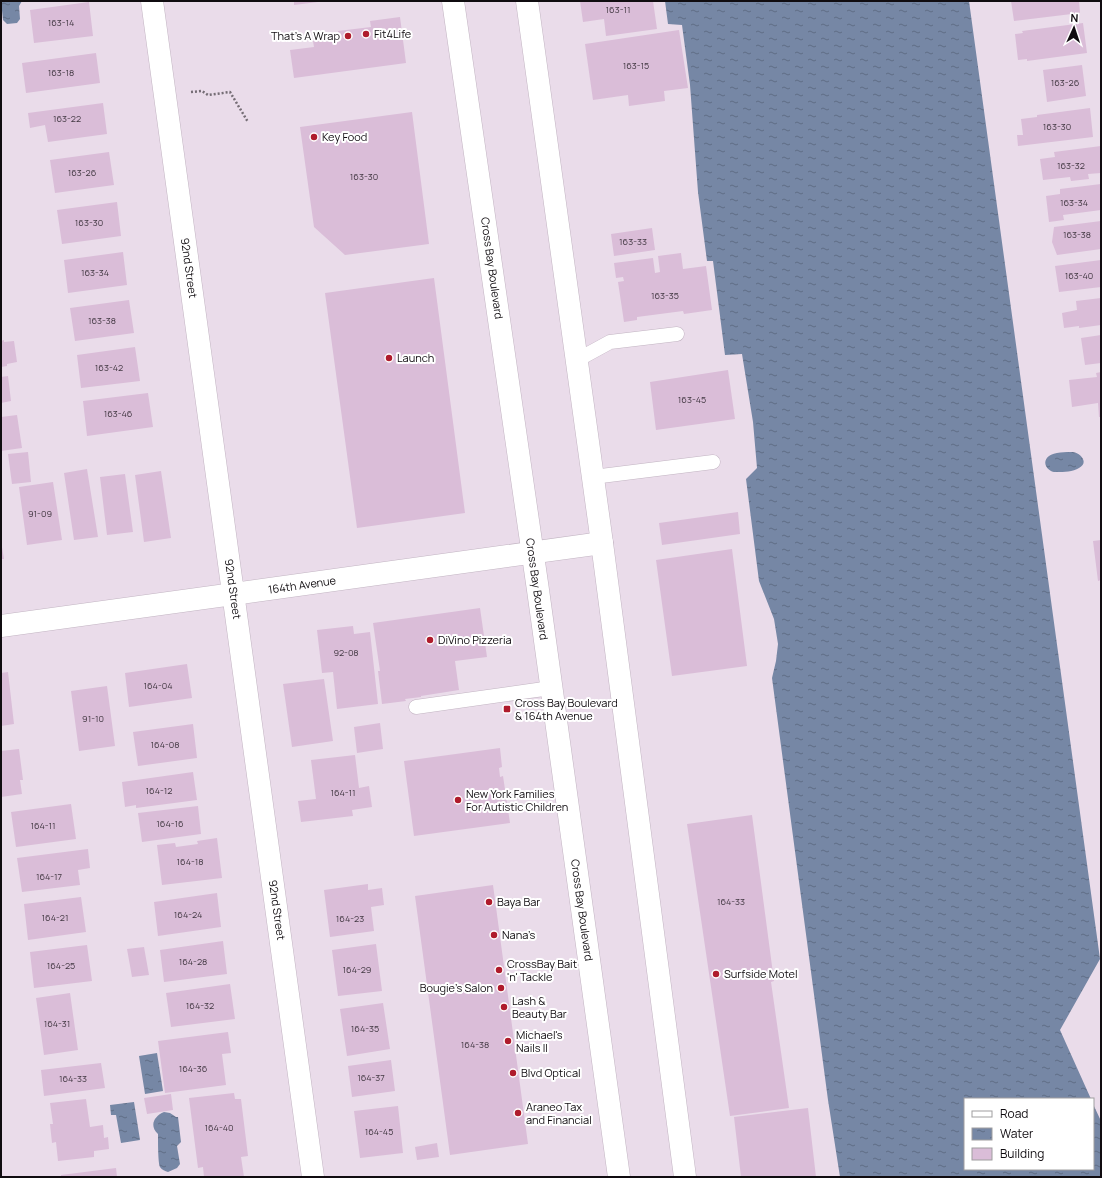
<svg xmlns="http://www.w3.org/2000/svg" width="1102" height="1178" font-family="Manrope,sans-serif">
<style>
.water{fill:url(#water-ripples)}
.building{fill:#dabdd8}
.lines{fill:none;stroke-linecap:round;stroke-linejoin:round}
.service-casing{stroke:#c2b4c2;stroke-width:15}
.minor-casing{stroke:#c2b4c2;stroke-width:23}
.primary-casing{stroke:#c2b4c2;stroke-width:23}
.path{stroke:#756d75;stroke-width:2.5;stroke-dasharray:2 2;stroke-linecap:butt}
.service{stroke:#fff;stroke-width:14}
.minor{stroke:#fff;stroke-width:22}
.primary{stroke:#fff;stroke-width:22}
.poi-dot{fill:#af1b2c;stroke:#fff;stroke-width:1.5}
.labels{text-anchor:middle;stroke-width:4;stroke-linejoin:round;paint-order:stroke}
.number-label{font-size:9px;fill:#423842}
.poi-label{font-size:11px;fill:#100c10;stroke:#fff;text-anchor:start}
.street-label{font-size:11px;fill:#100c10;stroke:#fff}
</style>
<defs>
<pattern id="water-ripples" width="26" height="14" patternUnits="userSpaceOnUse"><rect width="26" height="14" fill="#7687a5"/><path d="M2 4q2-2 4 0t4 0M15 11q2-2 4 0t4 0" fill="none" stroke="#5f6d85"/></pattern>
</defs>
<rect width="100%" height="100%" fill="#eadcea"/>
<!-- water -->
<path class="water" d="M1,1H22L19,6L20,19L17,23L7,24L3,20Z
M665,1H969L1100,959L1060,1030L1091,1099H965V1169H1093V1104L1101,1121V1177H840L828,1100L772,678L776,661L778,644L774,619L759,581L746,479L757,468L753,422L742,354L725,355L713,261H707L698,192L690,85L682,25L668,24Z
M1073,452C1081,453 1089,463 1079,468C1073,472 1064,472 1057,472C1049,473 1040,463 1049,456C1054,452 1066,452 1073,452Z
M157,1053L163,1091L145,1094L139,1056Z
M134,1102L140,1140L121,1143L116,1115H111L110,1105Z
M164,1112L170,1113L176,1117H178L181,1142L177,1146L180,1164L177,1168L168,1172C165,1171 162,1170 160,1167C158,1163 158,1141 158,1134C149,1126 154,1116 164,1112Z"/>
<!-- building -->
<path class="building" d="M294,1H318V2L294,5Z
M580,1H653L657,29L606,36L604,19L583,22Z
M1011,1H1079L1080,13L1014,21Z
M89,2L93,36L34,43L30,10Z
M400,17L406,63L294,78L290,50L314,47L313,41L339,38L338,31L371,27L370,21Z
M1083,23L1087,53L1027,61V59L1018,60L1015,34L1023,33L1022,31Z
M679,30L688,88L664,91L665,101L629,106L628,95L593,100L585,44Z
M96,53L100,83L26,93L22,63Z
M1082,65L1086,96L1047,102L1043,70Z
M103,103L107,134L48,142L45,125L30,128L28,113Z
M1090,108L1093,137L1018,146L1017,135H1023L1021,119L1037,117V115Z
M412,112L429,244L345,255L314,227L300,127Z
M1101,146V173L1088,174L1089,179L1071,181L1070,177L1043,180L1040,159L1055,157L1054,152Z
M109,152L114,185L55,193L50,160Z
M1101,184V210L1063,215L1064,220L1049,222L1046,196L1060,194V189Z
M117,202L121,236L62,244L57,210Z
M1101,221V249L1057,255L1052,242L1054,227Z
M652,228L655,250L614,256L611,234Z
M123,252L127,285L68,293L64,260Z
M681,253L683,269L706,266L712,310L684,314L683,311L637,317V320L624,322L618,282L624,281L623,277L616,278L614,263L653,258L655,273L660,272L658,256Z
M1101,260V287L1059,292L1055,266Z
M434,278L465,513L357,528L325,293Z
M1101,298V325L1079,328V326L1064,328L1062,313L1077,310L1076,301Z
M129,300L134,333L75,341L70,308Z
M1101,335V363L1085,365L1081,338Z
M4,340V342L14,341L17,362L7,364V366L1,367V341Z
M135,347L140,381L81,388L77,355Z
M728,370L735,419L656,430L650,382Z
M1101,372V417H1099L1098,403L1072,407L1069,380L1097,377L1096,373Z
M8,376L11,401L1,403V377Z
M148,393L153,427L87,436L83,401Z
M17,415L22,448L1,451V417Z
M28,452L31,482L12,484L8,454Z
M87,469L98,537L74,540L64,473Z
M161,471L171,538L144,542L135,475Z
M125,474L133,532L107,535L100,477Z
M53,482L62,540L27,545L19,487Z
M738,512L740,534L662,545L659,523Z
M1101,540V580L1098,581L1093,541Z
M1,541L4,559H1Z
M732,549L747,666L672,676L656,560Z
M480,608L487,657L455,661L459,690L421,696V697L405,699L406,701L382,704L378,671H380L373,623Z
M353,626L354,634L370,632L378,704L337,709L333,672L322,673L317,630Z
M187,664L192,698L129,707L125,673Z
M8,672L14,724L1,726V673Z
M324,679L333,741L292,747L283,684Z
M107,686L115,746L79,751L71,691Z
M380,723L383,749L357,753L354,727Z
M193,724L197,758L138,766L133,732Z
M500,748L502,767L499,768L500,777L503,776L510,823L414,836L404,761Z
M19,749L23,780H20L22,794L1,797V751Z
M355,755L359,788L369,786L372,807L352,810L353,816L301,822L298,801L316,799L311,760Z
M193,772L197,800L136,808V805L125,807L122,782Z
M71,804L76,839L16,847L11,812Z
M198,806L201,834L142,842L138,813Z
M752,815L774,981L771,982L789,1108L730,1116L687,824Z
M217,838L222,878L162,885L157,845L175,843L176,847L198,844L197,841Z
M88,849L90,868L78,870L80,885L22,892L17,858Z
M368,884V890L382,888L384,905L371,907L374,931L330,937L324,890Z
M493,885L528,1144L450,1155L415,896Z
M217,893L221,927L158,936L154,902Z
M81,897L86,932L28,940L24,904Z
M223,941L227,974L164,982L160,950Z
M376,944L382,991L338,996L332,950Z
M87,945L92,981L34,988L30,952Z
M144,947L149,975L132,977L127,949Z
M230,984L235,1019L171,1027L166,993Z
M70,993L78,1050L44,1055L36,998Z
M383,1003L390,1049L347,1056L340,1009Z
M228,1032L231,1053L222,1054L226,1085L165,1093L158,1041Z
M391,1060L395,1091L352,1097L348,1066Z
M101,1063L105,1088L44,1096L41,1070Z
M234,1093L235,1099H241L248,1156L241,1157L244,1177H204L203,1167L198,1168L189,1098Z
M171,1094L173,1110L147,1114L144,1098Z
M86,1099L90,1127L103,1125L104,1138L108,1137L109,1149L94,1151V1157L58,1161L56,1142L52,1143L50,1124H53L50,1103Z
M398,1106L403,1153L360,1158L354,1111Z
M808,1108L816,1177H741L734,1117Z
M437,1143L439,1157L417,1160L415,1147Z
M116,1168L117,1177H61V1175Z"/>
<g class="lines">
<!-- service casing -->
<g class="service-casing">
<path id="service" d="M577,360L610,342L677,334
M593,477L713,462
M416,707L551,688"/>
</g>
<!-- minor casing -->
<g class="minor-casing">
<path id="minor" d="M152,1L313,1177
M1,626L602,543"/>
</g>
<!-- primary casing -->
<g class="primary-casing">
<path id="primary" d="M453,1L538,590L619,1177
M527,1L602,543L685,1177"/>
</g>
<!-- path -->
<path class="path" d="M191,92L202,91L208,95L230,92L248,122"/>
<!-- service -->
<use href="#service" class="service"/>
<!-- minor -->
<use href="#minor" class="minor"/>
<!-- primary -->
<use href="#primary" class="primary"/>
</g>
<!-- markers -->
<g class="poi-dot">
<circle cx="366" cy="34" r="4"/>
<circle cx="348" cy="36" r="4"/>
<circle cx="314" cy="137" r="4"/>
<circle cx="389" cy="358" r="4"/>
<circle cx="430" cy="640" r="4"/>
<rect x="503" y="705" width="8" height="8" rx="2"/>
<circle cx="458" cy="800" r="4"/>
<circle cx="489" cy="902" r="4"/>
<circle cx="494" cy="935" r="4"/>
<circle cx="499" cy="970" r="4"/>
<circle cx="716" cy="974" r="4"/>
<circle cx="501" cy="988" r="4"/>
<circle cx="504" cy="1007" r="4"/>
<circle cx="508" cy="1041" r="4"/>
<circle cx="513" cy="1073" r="4"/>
<circle cx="518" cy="1113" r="4"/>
</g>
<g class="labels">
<!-- number labels -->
<g class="number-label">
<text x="618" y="13">163-11</text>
<text x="61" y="26">163-14</text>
<text x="636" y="69">163-15</text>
<text x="61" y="76">163-18</text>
<text x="1065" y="86">163-26</text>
<text x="67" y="122">163-22</text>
<text x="1057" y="130">163-30</text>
<text x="1071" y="169">163-32</text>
<text x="82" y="176">163-26</text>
<text x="364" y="180">163-30</text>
<text x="1074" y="206">163-34</text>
<text x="89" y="226">163-30</text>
<text x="1077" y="238">163-38</text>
<text x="633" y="245">163-33</text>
<text x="95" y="276">163-34</text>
<text x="1079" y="279">163-40</text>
<text x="665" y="299">163-35</text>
<text x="102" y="324">163-38</text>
<text x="109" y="371">163-42</text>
<text x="692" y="403">163-45</text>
<text x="118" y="417">163-46</text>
<text x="40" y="517">91-09</text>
<text x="346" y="656">92-08</text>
<text x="158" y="689">164-04</text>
<text x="93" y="722">91-10</text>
<text x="165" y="748">164-08</text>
<text x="159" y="794">164-12</text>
<text x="343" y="796">164-11</text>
<text x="170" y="827">164-16</text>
<text x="43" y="829">164-11</text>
<text x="190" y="865">164-18</text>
<text x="49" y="880">164-17</text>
<text x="731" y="905">164-33</text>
<text x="188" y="918">164-24</text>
<text x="55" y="921">164-21</text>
<text x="350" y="922">164-23</text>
<text x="193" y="965">164-28</text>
<text x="61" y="969">164-25</text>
<text x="357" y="973">164-29</text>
<text x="200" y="1009">164-32</text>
<text x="57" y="1027">164-31</text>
<text x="365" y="1032">164-35</text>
<text x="475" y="1048">164-38</text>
<text x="193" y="1072">164-36</text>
<text x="371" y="1081">164-37</text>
<text x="73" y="1082">164-33</text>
<text x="219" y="1131">164-40</text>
<text x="379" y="1135">164-45</text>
</g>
<!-- poi labels -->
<g class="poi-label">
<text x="374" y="38">Fit4Life</text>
<text x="340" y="40" text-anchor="end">That's A Wrap</text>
<text x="322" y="141">Key Food</text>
<text x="397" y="362">Launch</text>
<text x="438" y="644">DiVino Pizzeria</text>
<text x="515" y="707">Cross Bay Boulevard<tspan x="515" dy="13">&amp; 164th Avenue</tspan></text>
<text x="466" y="798">New York Families<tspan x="466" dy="13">For Autistic Children</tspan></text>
<text x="497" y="906">Baya Bar</text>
<text x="502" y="939">Nana’s</text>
<text x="507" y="968">CrossBay Bait<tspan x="507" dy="13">'n' Tackle</tspan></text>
<text x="724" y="978">Surfside Motel</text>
<text x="493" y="992" text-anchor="end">Bougie's Salon</text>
<text x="512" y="1005">Lash &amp;<tspan x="512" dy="13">Beauty Bar</tspan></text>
<text x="516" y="1039">Michael's<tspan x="516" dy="13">Nails II</tspan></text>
<text x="521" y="1077">Blvd Optical</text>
<text x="526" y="1111">Araneo Tax<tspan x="526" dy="13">and Financial</tspan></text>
</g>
<!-- street labels -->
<g class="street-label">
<text transform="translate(189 268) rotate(82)" y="4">92nd Street</text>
<text transform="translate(492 268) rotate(82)" y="4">Cross Bay Boulevard</text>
<text transform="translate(302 585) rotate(-8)" y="4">164th Avenue</text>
<text transform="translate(233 589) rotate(82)" y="4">92nd Street</text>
<text transform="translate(537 589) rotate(82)" y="4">Cross Bay Boulevard</text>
<text transform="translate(277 910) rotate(82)" y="4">92nd Street</text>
<text transform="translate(582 910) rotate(82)" y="4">Cross Bay Boulevard</text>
</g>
</g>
<!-- border -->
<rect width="1102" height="1178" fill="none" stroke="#100c10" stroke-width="4"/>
<!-- legend -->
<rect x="964" y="1098" width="130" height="72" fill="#ffffff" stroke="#9f9e9f"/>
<rect x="972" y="1111" width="20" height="6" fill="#ffffff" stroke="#9f9e9f"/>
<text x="1000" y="1118" font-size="12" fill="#100c10">Road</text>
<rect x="972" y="1128" width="20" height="12" fill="url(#water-ripples)" stroke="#9f9e9f"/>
<text x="1000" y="1138" font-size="12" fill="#100c10">Water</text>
<rect x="972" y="1148" width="20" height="12" fill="#dabdd8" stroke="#9f9e9f"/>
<text x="1000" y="1158" font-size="12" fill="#100c10">Building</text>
<!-- north arrow -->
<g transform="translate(1074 28) rotate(3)" stroke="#ffffff" stroke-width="3" paint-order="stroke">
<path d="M0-3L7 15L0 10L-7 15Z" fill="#100c10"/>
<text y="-6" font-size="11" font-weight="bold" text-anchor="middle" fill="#100c10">N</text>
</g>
</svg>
